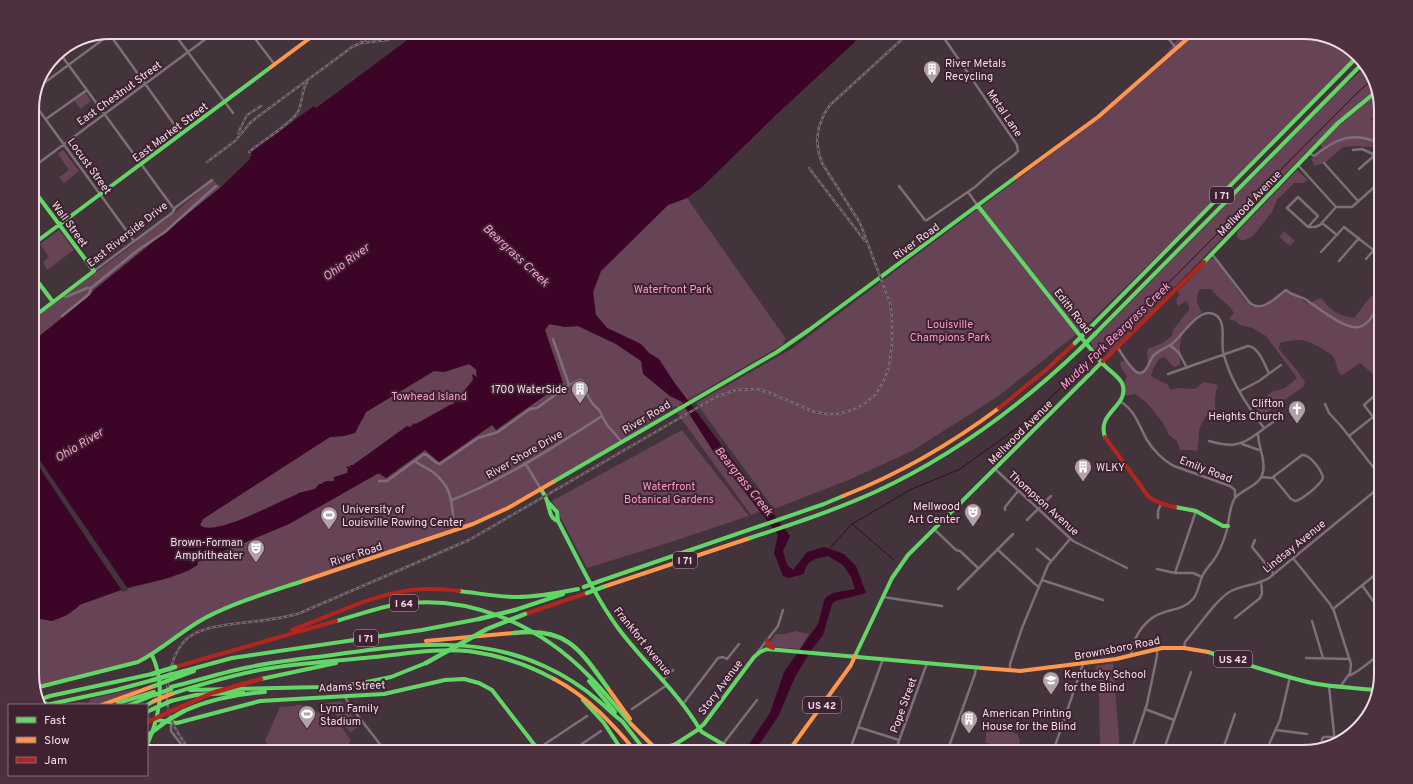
<svg xmlns="http://www.w3.org/2000/svg" width="1413" height="784" font-family="Overpass,sans-serif">
<style>
.green{fill:#674356}
.water{fill:#3c0527;fill-rule:evenodd}
.pier{fill:#43333b}
.lines{fill:none;stroke-linecap:round;stroke-linejoin:round}
.stream{stroke:#3c0527;stroke-width:1}
.street{stroke:#7c7076;stroke-width:2.5}
.fast{stroke:#63d668;stroke-width:4}
.slow{stroke:#ff974d;stroke-width:4}
.jam{stroke:#b3261e;stroke-width:4}
.rail-casing{stroke:#766a70;stroke-width:2.5}
.rail{stroke:#3f2231;stroke-width:1;stroke-dasharray:3;stroke-linecap:butt}
.fast-bridge{stroke:#63d668;stroke-width:4.5}
.slow-bridge{stroke:#ff974d;stroke-width:4.5}
.jam-bridge{stroke:#b3261e;stroke-width:4.5}
.labels{text-anchor:middle;stroke-width:4;stroke-linejoin:round;paint-order:stroke}
.shield{fill:#3f2231;stroke:#bba4af;stroke-width:1}
.shield-label{font-size:10px;font-weight:bold;fill:#f0dce5}
.poi-label{font-size:11px;fill:#f0dce5;stroke:#3f2231;text-anchor:start}
.street-label{font-size:11px;fill:#f0dce5;stroke:#3f2231}
.park-label{font-size:11px;fill:#fc9bce;stroke:#3f2231}
.water-label{font-size:12px;font-style:italic;fill:#fd9dcf;stroke:#3f2231}
.rim{fill:none;stroke:#f0dce5;stroke-width:2}
</style>
<rect width="100%" height="100%" fill="#43333b"/>
<!-- green -->
<path class="green" d="M1183,32H1303L1342,42L1356,56L1258,159L1078,333L997,397L912,451L851,479L774,509L696,403L793,348L1099,118L1151,73Z
M1366,66C1375,76 1381,102 1381,115H1377L1371,119L1381,129V138L1373,147L1355,146L1343,147L1326,162L1315,166L1311,159L1315,157L1324,149L1317,141L1151,311L1109,352L1101,355L1092,347L1091,342L1095,338L1335,94Z
M85,92L91,101L80,109L74,100Z
M63,150L79,171L64,183L60,178H58L69,170L58,154L51,159Z
M1297,170L1308,180L1304,183H1294L1277,200L1272,212L1253,236L1245,240H1240L1237,237V232Z
M213,180L221,187L95,289L88,297L32,342V320L134,244L140,238L174,213Z
M687,198L786,339L783,341L784,344L679,405L683,409L685,408L713,451L761,511L751,515L677,413L681,411L676,406C610,447 544,491 473,524L229,606L212,614L152,655L131,665L35,687L32,679V620L40,619L52,621L67,615L79,606V605L124,589L153,582L189,571L199,562L289,524L377,474H380L386,478L425,450L439,462L493,424L496,429L563,383L545,330L549,324L565,327L578,326L616,344L641,361V344L607,328L596,315L593,292L601,271L668,205Z
M59,230L74,250L47,270L43,262L49,257L40,244Z
M1284,231L1295,241L1290,246L1279,237Z
M1210,259H1214L1218,263L1244,299L1252,307L1261,308L1266,306L1285,292L1298,297L1307,303L1314,301L1320,298C1325,300 1325,304 1329,307C1336,314 1345,316 1354,318L1371,296H1374L1378,299L1372,315L1373,324L1381,337V375L1373,374L1360,363L1344,374L1341,375C1336,370 1337,363 1334,358C1332,354 1327,352 1324,350C1306,339 1300,338 1280,343L1279,349L1296,369L1305,382L1303,387L1266,413L1262,414L1257,412L1256,407L1271,392L1285,388L1297,378L1266,336L1252,328L1240,325L1235,321L1229,319L1234,313C1228,303 1218,298 1211,289H1200C1195,298 1196,303 1202,312L1183,330L1180,346V364L1178,366L1174,367L1164,357L1159,359L1154,367L1151,376L1168,385L1171,390L1177,388L1195,389L1204,382L1218,385C1214,397 1214,403 1217,415L1206,416C1195,432 1201,435 1197,451L1192,450H1180L1177,441L1169,435L1163,423L1147,403L1135,394L1125,396L1123,386L1127,376L1122,370L1120,363L1122,361H1125C1130,368 1133,374 1142,373L1148,365L1147,353L1148,349C1157,345 1173,341 1173,330L1189,310V305L1186,301L1178,306L1176,300L1179,295L1178,291Z
M469,364L477,370L476,375L477,376L476,377L473,374V380L453,405H450L410,427L408,426L353,465H350L351,468L350,469L348,466L347,474C343,475 339,477 335,480C331,482 326,483 321,484H319L315,489L297,494L238,521L213,529H207L203,528L200,525L203,519L330,437L344,436L363,419L366,412L434,371L444,372Z
M682,430L749,516L668,543L587,568L552,501Z
M795,631L809,634L800,649L771,647L768,644L776,634H785Z
M1113,663L1120,752H1100L1099,684L1095,666Z
M138,688V689L99,705H59L81,702L88,703L90,699Z
M341,701L360,726L351,732L348,730L330,707L323,704Z
M296,705H301C313,710 334,717 342,727C345,731 347,736 351,740L345,752H269L268,751L270,748L265,741L280,707L295,706Z
M992,726H996L1017,734L1020,741L1018,746L1014,749L1022,752H1012L985,742L986,739V732Z"/>
<!-- water -->
<path class="water" d="M418,32H859L855,42L778,113L701,188L687,198L668,205L601,271L593,292L596,315L607,328L641,344L649,353L659,359L674,382L790,536L783,551L787,565L793,570L807,552L824,547L844,554L856,566L866,593L835,601L832,604L823,635L812,649L795,677L778,717L754,752H744L770,713L784,672L818,624L825,598L833,593L855,589L851,577L843,565L828,556C815,559 807,559 804,574L789,578L783,576L774,553L778,535L713,451L682,402L670,396L643,374L641,361L616,344L578,326L565,327L549,324L545,330L563,383L496,430L492,425L439,462L425,450L386,478L380,474H377L289,524L197,562L198,565C175,579 149,582 124,589C109,594 94,600 79,605V606L67,615L52,621L41,619L32,620V342L88,297L95,289L221,187L250,159L252,151L314,106L316,108ZM469,364L477,370L476,372L477,377L472,374L473,380L453,404L450,405L416,424L414,423L410,427L407,426L353,465H350L351,469L349,466L346,467L348,469L347,473L334,477V481H326L321,484H319L315,489L298,493V494C282,500 213,538 200,525L203,519L330,437L344,436L355,433L366,412L434,371L444,372Z"/>
<!-- pier -->
<path class="pier" d="M32,449L128,589V590L123,592L99,557L32,456Z"/>
<g class="lines">
<!-- stream -->
<path class="stream" d="M1098,354L1356,94L1373,79
M852,524L894,560
M830,548L852,524L910,490L960,469L1020,426L1095,356"/>
<!-- street -->
<path class="street" d="M108,32L181,134
M173,32L233,113
M250,32L275,65
M1163,32L1176,48
M59,52L174,209
M36,89L113,32
M33,102L134,241
M46,119L87,90
M1353,150L1362,149L1375,155
M1309,153L1314,156C1335,139 1354,130 1381,144
M1324,163L1358,201
M1298,165L1336,207
M32,168L215,32
M1359,169L1375,155L1381,156
M899,186L925,220H927L975,187L994,170L1014,155L1018,151L1017,145L940,32
M968,192L978,206
M1298,197L1318,216L1308,227L1287,208Z
M1336,207H1352L1381,181
M1381,207L1378,211L1381,213
M1322,223L1337,235
M1308,227H1315L1320,225L1336,207
M1321,252L1344,227L1381,256
M1212,254L1249,302C1261,314 1275,298 1286,290C1291,295 1299,296 1305,299C1317,307 1348,333 1362,326C1374,320 1376,306 1381,295
M1366,259L1374,250
M1339,261L1359,238
M94,271L172,213L176,207L212,180
M62,295L66,297L87,288H91
M62,316L89,294L91,288L138,250L165,232L216,186
M553,339L569,385L579,380L583,381L588,396L592,403L599,410L607,425L622,442
M1170,345L1179,353L1187,368
M1118,348C1121,353 1133,372 1139,373C1147,374 1149,360 1154,355C1159,350 1166,348 1172,344C1182,336 1201,303 1217,316C1226,323 1221,341 1223,351C1229,379 1247,406 1264,428
M1168,374L1248,346C1259,347 1264,364 1269,373
M1381,390L1364,405L1381,427
M1240,391L1259,381L1281,365
M1121,402C1135,410 1140,428 1147,440C1153,450 1164,461 1174,466L1230,486L1235,490V498
M1325,404L1329,413L1341,426L1381,477
M1349,436L1373,417
M1209,441C1230,447 1240,447 1258,433
M1242,444L1259,450
M1302,455C1310,454 1322,471 1323,478C1320,485 1302,500 1295,501L1291,499L1273,477Z
M415,461C421,466 428,468 434,473C455,490 451,507 455,530
M525,463L541,489
M995,469L1073,541L1127,568
M1261,477L1273,478
M379,481H387L424,454C430,456 434,463 440,464L478,438L498,432L530,409L537,408L569,385
M452,500C505,479 554,447 602,416
M1005,510V507L1018,491
M1158,518V511L1161,504
M1027,520L1051,496
M934,529L956,550L960,551L978,568
M1255,540L1252,547L1274,574
M997,549L1035,584L1039,587
M1037,549L1050,560
M1293,558L1330,604L1334,611L1351,664L1350,673L1340,687
M1157,569L1175,573H1193L1202,577
M1175,573L1196,511
M1042,580L1103,600
M1362,585L1378,608L1381,627
M958,589L1013,534
M883,597L942,606
M1333,609L1381,570
M1235,618L1260,598L1262,593L1261,581
M1312,621L1323,658
M1184,648L1185,642C1196,630 1217,598 1231,591C1243,585 1258,585 1269,578L1381,486
M757,653L778,626L783,610
M1131,655C1133,636 1146,617 1165,612C1174,609 1185,608 1192,600C1199,593 1198,584 1203,575C1205,570 1210,565 1213,561C1219,553 1223,543 1226,533C1229,524 1229,506 1235,498C1244,488 1260,486 1263,472C1266,460 1258,447 1258,433L1280,417
M1306,658L1350,659
M1010,670V664L1022,628L1048,565L1070,539
M1348,676C1356,674 1375,658 1381,652
M663,680L673,670
M1329,686L1335,743
M345,696L348,703L386,752
M683,704L718,658L723,657L727,659L739,644
M632,709L667,685
M1145,709L1174,720
M171,724V731L187,752
M858,727L899,740
M1276,730L1307,734
M723,744L757,700
M470,747L473,752
M1322,747V739L1324,737H1334
M536,752L539,748L587,716
M570,752L601,731
M849,752L883,659
M895,752L927,663
M947,752L975,674L976,667
M1053,752L1083,664
M1131,752L1147,704L1157,656V649
M1163,752L1191,672
M1222,752L1235,714
M1268,752L1270,742L1280,720L1290,677"/>
<!-- fast -->
<path class="fast" d="M32,188L94,271L32,318
M978,206C1015,253 1052,300 1089,347C1094,353 1099,360 1105,366C1110,371 1118,376 1122,383C1131,406 1096,412 1105,437
M32,245L271,67
M1204,262L1338,123L1377,91
M32,274L53,302
M1086,332L1357,57
M1095,334L1363,63
M553,482L777,352L809,330L1016,177
M541,489C543,493 546,497 547,501C550,509 549,518 558,521
M547,501L557,512L558,521C577,557 594,595 618,628C644,663 677,691 699,728
M1175,507L1196,511L1223,526H1228
M747,539C790,525 833,511 875,492C951,457 1019,407 1080,349
M600,581L824,504L843,496
M459,591C478,593 497,597 517,597C537,597 558,593 578,589
M515,610L563,594
M336,621C354,616 371,610 389,606C464,591 537,623 589,676C604,691 617,708 631,724
M1208,652C1243,663 1277,675 1312,683C1333,687 1355,688 1377,690
M855,656L892,578L908,555L1103,361
M173,674L232,658L422,630L479,619
M172,679L194,671
M261,679L336,663
M589,681L615,712
M171,687C197,681 223,672 250,667C282,660 314,658 346,653C415,644 479,636 544,666C564,675 584,688 600,702C608,709 615,716 623,722
M35,688L138,662C162,650 181,631 205,618C236,602 270,592 303,581
M190,690L322,687L357,684L391,677L426,663
M171,694C202,684 233,675 265,669C301,663 338,661 374,657C405,654 436,648 468,651C498,655 527,664 554,679
M39,700L50,696L152,674
M583,700L604,723L623,752
M171,701L196,695L243,692
M118,703L154,692
M46,705L116,690L153,680
M129,705L154,695
M147,705L154,701
M184,711C210,699 237,694 265,692
M147,712L153,709
M157,720L177,723L260,701L384,694L445,680L464,679L479,683L492,690L540,752
M622,721L646,752
M699,728L702,732L736,752
M147,745C160,716 166,685 152,655
M663,752L696,731L704,724L754,657L760,652L767,649L982,668"/>
<!-- slow -->
<path class="slow" d="M271,67L318,32
M1016,177L1098,117L1195,32
M843,496C899,474 951,444 999,408
M303,581L473,524L508,508L553,482
M603,587L747,539
M426,641L514,633
M982,668L1020,671L1116,659L1162,648H1184L1208,652
M554,679C587,696 613,724 636,752
M607,687L630,719
M102,705L154,686
M631,724L653,746L661,748L674,745
M788,752L851,665L855,656"/>
<!-- jam -->
<path class="jam" d="M1103,361L1204,262
M999,408L1047,369L1075,343
M1105,437L1148,496C1156,503 1165,505 1175,507
M525,614L587,593
M292,630C331,616 370,595 412,590C428,588 443,589 459,591
M767,640L768,646L773,648
M175,667L336,621"/>
<!-- rail casing -->
<g class="rail-casing">
<path id="rail" d="M362,41L382,32
M238,133L247,115L261,106
M249,152C261,142 291,124 298,112C303,102 301,91 307,82
M207,162L235,141L250,123L256,118L352,47L361,43L387,40L405,32
M809,168L865,241
M191,752C172,727 162,709 169,676C177,635 195,629 233,624C256,621 279,620 300,613L469,540L716,397L736,390L757,389L770,393L815,412L826,414H837L853,410L867,402L876,394L884,380L889,367L892,343V318L890,303L860,223L822,163L819,154L817,140L819,127L824,114L830,105L910,32"/>
</g>
<!-- rail -->
<use href="#rail" class="rail"/>
<!-- fast-bridge -->
<path class="fast-bridge" d="M1075,343L1086,332
M1080,349L1095,334
M584,587L600,581
M587,593L603,587
M479,619L515,610
M514,633C566,627 579,648 607,687
M426,663L487,629L525,614
M152,674L175,667
M153,680L173,674
M154,686L172,679
M154,695L171,689
M40,701L48,705
M153,709L171,701
M147,736L168,720L184,711"/>
<!-- slow-bridge -->
<path class="slow-bridge" d="M154,701L171,694"/>
<!-- jam-bridge -->
<path class="jam-bridge" d="M147,722L212,693L261,679"/>
</g>
<!-- icons -->
<defs>
<g id="building-pin" transform="scale(0.9)"><path d="M0 17L-7.5 6A9.5 9.5 0 1 1 7.5 6Z" fill="#b3a1aa" stroke="#3f2231"/><path d="M-4-6H4V6H1V3H-1V6H-4ZM-2.5-4.3h1.7v1.8h-1.7ZM.8-4.3h1.7v1.8H.8ZM-2.5-1h1.7V.8h-1.7ZM.8-1h1.7V.8H.8Z" fill="#fff"/></g>
<g id="church-pin" transform="scale(0.9)"><path d="M0 17L-7.5 6A9.5 9.5 0 1 1 7.5 6Z" fill="#b3a1aa" stroke="#3f2231"/><path d="M-1.2-6h2.4v3.5h3.3v2.4h-3.3V6h-2.4V-.1h-3.3v-2.4h3.3Z" fill="#fff"/></g>
<g id="theatre-pin" transform="scale(0.9)"><path d="M0 17L-7.5 6A9.5 9.5 0 1 1 7.5 6Z" fill="#b3a1aa" stroke="#3f2231"/><path d="M-5-5.5Q0-4 5-5.5V0Q5 5 0 6Q-5 5-5 0ZM-3.3-2.5H-1v1.5H-3.3ZM1-2.5H3.3v1.5H1ZM-2.8 1Q0 5.5 2.8 1Z" fill="#fff"/></g>
<g id="stadium-pin" transform="scale(0.9)"><path d="M0 17L-7.5 6A9.5 9.5 0 1 1 7.5 6Z" fill="#b3a1aa" stroke="#3f2231"/><path d="M0-5a6.5 5 0 1 0 0 10a6.5 5 0 1 0 0-10ZM-3.5-1.8h7v3.6h-7Z" fill="#fff"/></g>
<g id="school-pin" transform="scale(0.9)"><path d="M0 17L-7.5 6A9.5 9.5 0 1 1 7.5 6Z" fill="#b3a1aa" stroke="#3f2231"/><path d="M0-5L7-2L0 1L-7-2ZM-4 1L0 2.5L4 1V4Q0 6-4 4Z" fill="#fff"/></g>
</defs>
<g fill-rule="evenodd">
<use href="#building-pin" x="932" y="69"/>
<use href="#building-pin" x="580" y="389"/>
<use href="#church-pin" x="1297" y="409"/>
<use href="#building-pin" x="1083" y="467"/>
<use href="#theatre-pin" x="973" y="512"/>
<use href="#stadium-pin" x="329" y="515"/>
<use href="#theatre-pin" x="256" y="548"/>
<use href="#school-pin" x="1051" y="680"/>
<use href="#stadium-pin" x="307" y="714"/>
<use href="#building-pin" x="969" y="719"/>
</g>
<g class="labels">
<!-- shield labels -->
<g class="shield">
<rect x="1210" y="187" width="24" height="16" rx="3"/>
<rect x="673" y="552" width="24" height="16" rx="3"/>
<rect x="390" y="595" width="28" height="16" rx="3"/>
<rect x="354" y="630" width="24" height="16" rx="3"/>
<rect x="1214" y="651" width="38" height="16" rx="3"/>
<rect x="803" y="697" width="38" height="16" rx="3"/>
</g>
<g class="shield-label">
<text x="1222" y="199">I 71</text>
<text x="685" y="564">I 71</text>
<text x="404" y="607">I 64</text>
<text x="366" y="642">I 71</text>
<text x="1233" y="663">US 42</text>
<text x="822" y="709">US 42</text>
</g>
<!-- poi labels -->
<g class="poi-label">
<text x="945" y="67">River Metals<tspan x="945" dy="13">Recycling</tspan></text>
<text x="567" y="393" text-anchor="end">1700 WaterSide</text>
<text x="1284" y="407" text-anchor="end">Clifton<tspan x="1284" dy="13">Heights Church</tspan></text>
<text x="1096" y="471">WLKY</text>
<text x="960" y="510" text-anchor="end">Mellwood<tspan x="960" dy="13">Art Center</tspan></text>
<text x="342" y="513">University of<tspan x="342" dy="13">Louisville Rowing Center</tspan></text>
<text x="243" y="546" text-anchor="end">Brown-Forman<tspan x="243" dy="13">Amphitheater</tspan></text>
<text x="1064" y="678">Kentucky School<tspan x="1064" dy="13">for the Blind</tspan></text>
<text x="320" y="712">Lynn Family<tspan x="320" dy="13">Stadium</tspan></text>
<text x="982" y="717">American Printing<tspan x="982" dy="13">House for the Blind</tspan></text>
</g>
<!-- street labels -->
<g class="street-label">
<text transform="translate(119 93) rotate(-36)" y="4">East Chestnut Street</text>
<text transform="translate(1005 113) rotate(56)" y="4">Metal Lane</text>
<text transform="translate(170 132) rotate(-37)" y="4">East Market Street</text>
<text transform="translate(90 166) rotate(54)" y="4">Locust Street</text>
<text transform="translate(1249 203) rotate(-46)" y="4">Mellwood Avenue</text>
<text transform="translate(70 224) rotate(54)" y="4">Wall Street</text>
<text transform="translate(127 234) rotate(-38)" y="4">East Riverside Drive</text>
<text transform="translate(916 241) rotate(-36)" y="4">River Road</text>
<text transform="translate(1073 311) rotate(52)" y="4">Edith Road</text>
<text transform="translate(646 417) rotate(-31)" y="4">River Road</text>
<text transform="translate(1020 432) rotate(-45)" y="4">Mellwood Avenue</text>
<text transform="translate(524 454) rotate(-30)" y="4">River Shore Drive</text>
<text transform="translate(1206 469) rotate(21)" y="4">Emily Road</text>
<text transform="translate(1044 503) rotate(42)" y="4">Thompson Avenue</text>
<text transform="translate(1294 546) rotate(-39)" y="4">Lindsay Avenue</text>
<text transform="translate(356 554) rotate(-18)" y="4">River Road</text>
<text transform="translate(643 641) rotate(51)" y="4">Frankfort Avenue</text>
<text transform="translate(1117 648) rotate(-11)" y="4">Brownsboro Road</text>
<text transform="translate(352 686) rotate(-3)" y="4">Adams Street</text>
<text transform="translate(720 687) rotate(-53)" y="4">Story Avenue</text>
<text transform="translate(903 705) rotate(-70)" y="4">Pope Street</text>
</g>
<!-- park labels -->
<g class="park-label">
<text x="673" y="293">Waterfront Park</text>
<text x="950" y="328">Louisville<tspan x="950" dy="13">Champions Park</tspan></text>
<text x="429" y="400">Towhead Island</text>
<text x="669" y="490">Waterfront<tspan x="669" dy="13">Botanical Gardens</tspan></text>
</g>
<!-- water labels -->
<g class="water-label">
<text transform="translate(516 255) rotate(43)" y="4">Beargrass Creek</text>
<text transform="translate(346 262) rotate(-36)" y="4">Ohio River</text>
<text transform="translate(1115 336) rotate(-44)" y="4">Muddy Fork Beargrass Creek</text>
<text transform="translate(79 445) rotate(-31)" y="4">Ohio River</text>
<text transform="translate(744 481) rotate(51)" y="4">Beargrass Creek</text>
</g>
</g>
<!-- crop -->
<path d="M0 0H1413V784H0ZM110 39H1303A71 71 0 0 1 1374 110V674A71 71 0 0 1 1303 745H110A71 71 0 0 1 39 674V110A71 71 0 0 1 110 39Z" fill="#4d313f" fill-rule="evenodd"/>
<path class="rim" d="M110 39H1303A71 71 0 0 1 1374 110V674A71 71 0 0 1 1303 745H110A71 71 0 0 1 39 674V110A71 71 0 0 1 110 39Z"/>
<!-- legend -->
<rect x="8" y="704" width="140" height="72" fill="#3f2231" stroke="#866c79"/>
<rect x="16" y="717" width="20" height="6" fill="#63d668" stroke="#866c79"/>
<text x="44" y="724" font-size="12" fill="#f0dce5">Fast</text>
<rect x="16" y="737" width="20" height="6" fill="#ff974d" stroke="#866c79"/>
<text x="44" y="744" font-size="12" fill="#f0dce5">Slow</text>
<rect x="16" y="757" width="20" height="6" fill="#b3261e" stroke="#866c79"/>
<text x="44" y="764" font-size="12" fill="#f0dce5">Jam</text>
</svg>
